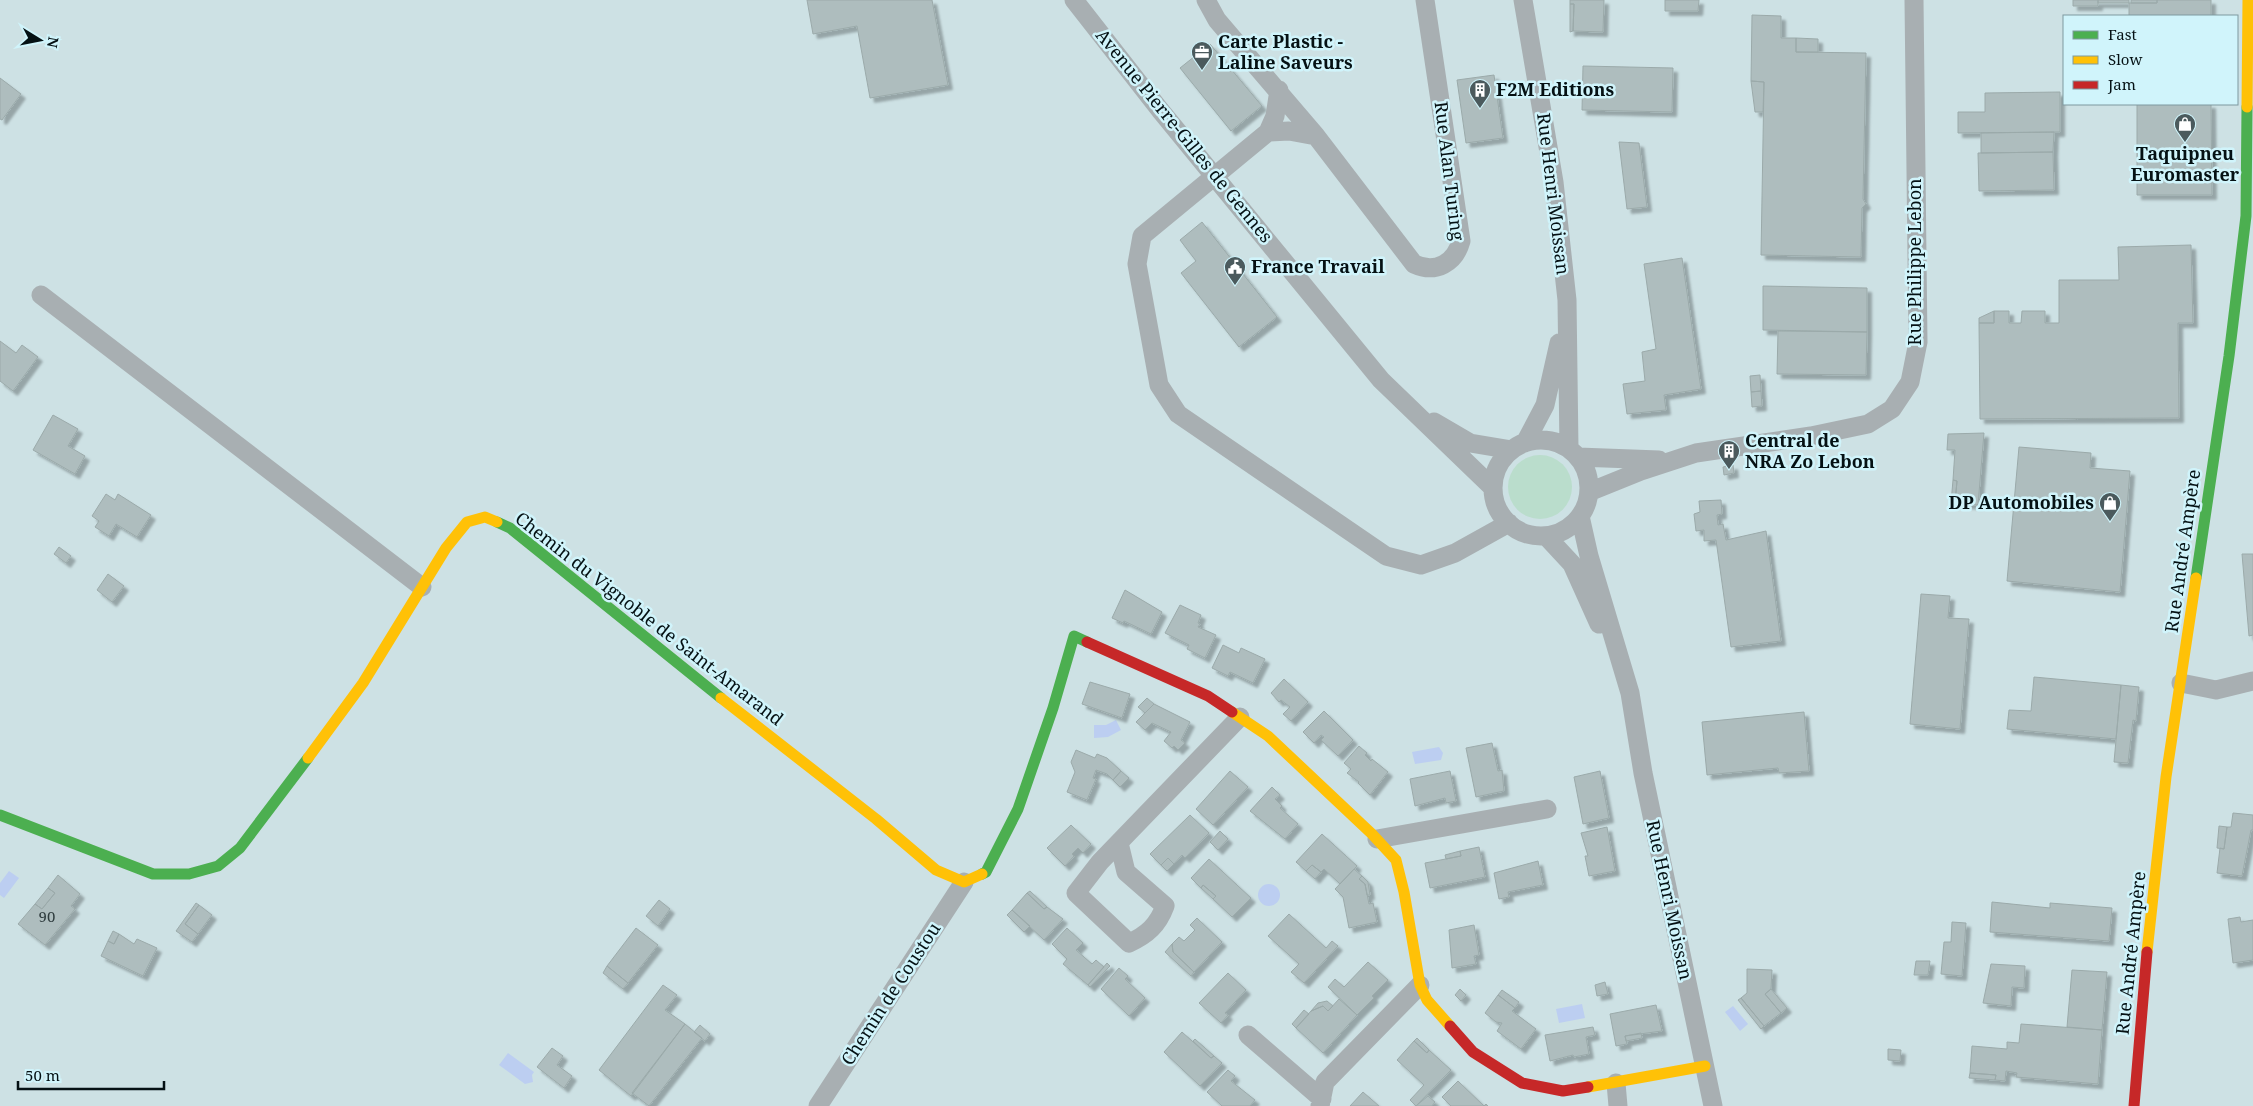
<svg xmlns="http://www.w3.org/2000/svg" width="2253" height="1106" font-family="'Noto Serif',serif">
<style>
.green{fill:#baddcc}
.water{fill:#bccef1}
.building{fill:#aebdbe;stroke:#9baaaa;filter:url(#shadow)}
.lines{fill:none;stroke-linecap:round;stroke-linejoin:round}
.street{stroke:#a8afb2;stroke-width:19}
.fast{stroke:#4caf50;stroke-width:11}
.slow{stroke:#ffc107;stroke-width:11}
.jam{stroke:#c62828;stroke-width:11}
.labels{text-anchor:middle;stroke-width:5;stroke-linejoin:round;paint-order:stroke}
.number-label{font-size:15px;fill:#2f3c3e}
.poi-label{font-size:18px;font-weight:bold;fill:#051114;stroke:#d0f4fb;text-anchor:start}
.street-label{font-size:18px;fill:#051114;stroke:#d0f4fb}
</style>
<defs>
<filter id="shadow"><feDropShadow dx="4.5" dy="4.5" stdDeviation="1" flood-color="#0004"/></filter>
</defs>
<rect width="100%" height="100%" fill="#cde1e4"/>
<!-- green -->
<path class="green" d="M1508 487a32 32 0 1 1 64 0a32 32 0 1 1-64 0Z"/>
<!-- water -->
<path class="water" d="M1116,720L1121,730L1108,737L1094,738V725H1106Z
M1439,747L1443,753L1441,760L1415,764L1412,752Z
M9,871L19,878L4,898L0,895V883Z
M1258 895a11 11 0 1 1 22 0a11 11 0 1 1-22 0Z
M1582,1004L1585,1018L1559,1023L1556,1009Z
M1733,1006L1748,1024L1740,1031L1725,1012Z
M508,1053L534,1072L532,1075L533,1082L525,1084L499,1065Z"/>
<!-- building -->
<path class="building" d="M807,0H932L948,85L870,98L857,26L813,34Z
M1570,0H1604L1603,32L1573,31L1574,4H1570Z
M1665,0H1699L1698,11H1665Z
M2073,0H2098V6H2073Z
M2098,0H2129V3H2098Z
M2131,0H2157V3H2131Z
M2157,0H2211V16H2129V3H2157Z
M1570,4H1574L1573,31L1570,32Z
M1752,15L1781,16V38H1796V52L1866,53L1863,199L1866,204L1862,208L1861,257L1761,255L1764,82L1751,81Z
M1796,38L1818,39V52H1796Z
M1210,44L1262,106L1231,131L1180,68Z
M1583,66L1673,68L1672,112L1582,110Z
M1494,75L1503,138L1466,143L1457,80Z
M0,78L21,94L2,120L0,119Z
M1751,81L1764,82L1763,112H1755Z
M2060,92V132L1958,133V112H1985V93Z
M2137,104H2211L2212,195H2137Z
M2054,132L2053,152L1981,153V133Z
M1619,142L1639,143L1647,207L1627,209Z
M2053,152L2054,190L1979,191L1978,153Z
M1202,222L1277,317L1239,347L1181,273L1196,261L1180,240Z
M2191,245L2193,323H2178L2179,418L1980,419L1979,323H1994V311H2009V323H2021L2022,311H2045V323H2059V280H2119L2118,247Z
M1682,258L1701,389L1664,395L1666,410L1627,414L1623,384L1645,381L1642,352L1656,349L1644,264Z
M1763,286L1867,288V332L1763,330Z
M1994,311V323H1979V318Z
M1778,331L1867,332L1866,375L1777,374Z
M0,341L16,353L22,345L38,357L13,391L0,381Z
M1760,375L1761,391L1751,392L1750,376Z
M1761,391L1762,406L1752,407L1751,392Z
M53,415L78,429L68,446L85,456L75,474L33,450Z
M1984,433L1978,505L1955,503L1957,481L1953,480L1955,450H1947L1948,434Z
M2019,447L2091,453L2090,468L2130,471L2120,592L2007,581Z
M1733,465L1734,473L1724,475L1723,467Z
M1953,480L1957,481L1955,503H1951Z
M106,494L115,500L118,494L151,515L137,537L116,524L109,536L95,527L99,521L92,516Z
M1721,500L1722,514L1717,515L1718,525L1723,524L1726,540L1766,531L1781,641L1731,647L1716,540L1704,541V530L1696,531L1694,514L1700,512L1699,501Z
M59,547L71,556L66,563L54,554Z
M2242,554H2253V635L2249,636Z
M108,574L124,586L112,602L97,590Z
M1125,590L1162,612L1151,634L1124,621L1123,623L1112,618Z
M1921,594L1950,596L1948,618L1969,619L1960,729L1910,724Z
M1180,605L1201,615L1198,623L1200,624L1198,627L1216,635L1205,658L1187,649L1189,645L1165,633Z
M1223,645L1239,653L1241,648L1265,659L1253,683L1230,672L1228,676L1212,668Z
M2034,677L2121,685L2116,739L2007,729L2009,710L2031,711Z
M1284,679L1308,702L1291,721L1283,714L1290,707L1281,700L1279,702L1271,693Z
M1090,682L1130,694L1122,718L1082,704Z
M2121,685L2139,687L2136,721L2133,720L2128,763L2114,762Z
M1147,698L1154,704L1145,713L1138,707Z
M1154,704L1190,722L1181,740L1185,743L1178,750L1174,746L1172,748L1164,741L1171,732L1152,723L1145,730L1136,722Z
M1324,711L1353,740L1338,756L1321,740L1324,737L1321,735L1314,743L1303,732Z
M1804,712L1809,771L1779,773L1778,768L1707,775L1702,722Z
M1492,743L1498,771L1502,770L1504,791L1476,797L1466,748Z
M1359,746L1367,753L1365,755L1371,761L1372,759L1388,772L1370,795L1358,783L1359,782L1347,773L1351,769L1344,763Z
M1076,750L1095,758L1097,754L1107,758L1121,771L1113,780L1107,774L1096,770L1093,778L1096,779L1087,800L1067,792L1075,772L1071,762Z
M1121,771L1129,778L1120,787L1113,780Z
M1230,771L1248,787L1213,825L1196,809Z
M1450,771L1456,801L1446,803L1445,798L1415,806L1410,779Z
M1600,771L1609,818L1583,824L1574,777Z
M1272,787L1280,795L1275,799L1282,806L1280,808L1298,824L1285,839L1250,811Z
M2233,813L2253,815V830H2251L2242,876L2217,873L2220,848L2224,849L2227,827H2231Z
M1190,815L1209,833L1185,858L1182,855L1174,864L1168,858L1161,865L1150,854Z
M1071,825L1091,844L1083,853L1078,848L1072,854L1074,856L1065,866L1047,848Z
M2219,826L2227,827L2224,849L2217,848Z
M1607,827L1615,871L1589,876L1585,856H1588L1581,833Z
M1220,831L1228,839L1218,850L1210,842Z
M1322,834L1357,866L1340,884L1324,869L1321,872L1312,865L1306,871L1296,862Z
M1479,847L1485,877L1430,888L1425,863L1461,856L1460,851Z
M1460,851L1461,856L1446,859L1445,855Z
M1168,858L1174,864L1167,871L1161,865Z
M1209,859L1251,898L1232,917L1213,899L1216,896L1203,885L1201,888L1191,878Z
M1538,861L1543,885L1508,892L1509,897L1499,899L1494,873Z
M1312,865L1321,872L1315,879L1306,871Z
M1354,869L1362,876L1359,879L1365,884L1369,904L1373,903L1377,922L1349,928L1343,897L1335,889Z
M58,875L80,894L71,906L75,909L45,945L18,924L35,904L42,909L55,893L48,888Z
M1362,876L1368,882L1370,895H1367L1365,884L1359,879Z
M1203,885L1216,896L1213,899L1201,888Z
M48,888L55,893L42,909L35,904Z
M1030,891L1047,907L1044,909L1027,893Z
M1027,893L1044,909L1047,907L1063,919L1044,940L1012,910Z
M659,900L670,909L658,926L646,916Z
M1992,902L2050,908V903L2112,908L2109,941L1990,932Z
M196,903L199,905L185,924L198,934L192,942L176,931Z
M199,905L212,915L198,934L185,924Z
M1012,910L1030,926L1024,932L1007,915Z
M1289,914L1326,948L1332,941L1338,946L1304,983L1291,972L1299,964L1268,936Z
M2240,917L2241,922L2253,920V960L2233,963L2228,919Z
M1197,918L1222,942L1194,972L1173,952L1172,944L1179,937L1184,941L1195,930L1190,925Z
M1952,922L1966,923L1962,976L1941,974L1944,942H1951Z
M1474,925L1479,955L1474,956L1476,964L1452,968L1449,930Z
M636,928L658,945L628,983L607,966Z
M1067,928L1083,943L1076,950L1092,964L1096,960L1104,967L1088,985L1063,964L1067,959L1052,944Z
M113,931L119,934L114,944L108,941Z
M119,934L134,944L137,939L157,948L143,976L101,956L108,941L114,944Z
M1172,944L1173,952L1194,972L1191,976L1165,952Z
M1916,961H1930L1928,975H1914Z
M1368,962L1388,980L1372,996L1374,998L1357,1015L1328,987L1335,979L1344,987Z
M1107,963L1110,966L1090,987L1088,985Z
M1991,964L2025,966L2024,988L2012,987L2011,1006L1983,1003Z
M607,966L628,983L623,989L603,973Z
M1119,968L1128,976L1125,979L1145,998L1129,1016L1101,989Z
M1747,969L1772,970L1771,989L1765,994L1781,1013L1764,1026L1741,998L1747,993Z
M2072,970L2107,972L2102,1030L2067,1027Z
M1228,973L1246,990L1225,1013L1228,1015L1221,1023L1199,1003Z
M1605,982L1608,994L1597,996L1595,985Z
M663,985L677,995L665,1010L685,1024L631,1096L599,1070Z
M1460,989L1466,995L1461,1001L1455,995Z
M1771,989L1787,1008L1781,1013L1765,994Z
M1502,990L1519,1002L1515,1008L1498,995Z
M1498,995L1515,1008L1512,1011L1536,1029L1521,1049L1497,1031L1502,1023L1496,1022L1485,1013Z
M1741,998L1764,1026L1761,1029L1738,1000Z
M1339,999L1357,1015L1323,1053L1296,1028L1311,1011L1323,1006L1328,1011Z
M1327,1001L1333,1006L1328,1011L1323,1006L1311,1011L1318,1003Z
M1656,1005L1662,1031L1625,1036L1627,1044L1616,1046L1610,1014Z
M1304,1010L1309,1014L1296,1028L1292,1024Z
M685,1024L702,1038L649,1106L632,1093Z
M2021,1024L2102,1030L2098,1084L2016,1077L2017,1073L2006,1071L2005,1081L1995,1080L1996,1075L1970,1073L1972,1046L2007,1049V1042L2019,1043Z
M700,1025L710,1034L705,1041L694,1032Z
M1593,1027L1595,1035L1586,1037L1589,1054L1574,1057L1573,1055L1550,1061L1545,1035Z
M1182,1032L1211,1058L1214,1056L1222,1063L1200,1086L1164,1052Z
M1641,1033L1642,1038L1626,1041L1625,1036Z
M1417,1038L1429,1050L1427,1053L1414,1041Z
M1195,1039L1214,1056L1211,1058L1193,1041Z
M1414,1041L1427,1053L1429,1050L1451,1070L1416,1106L1410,1100L1424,1085L1397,1060Z
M552,1048L563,1056L557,1065L572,1076L564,1088L537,1067Z
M1888,1049L1901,1050L1900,1061L1888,1060Z
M1228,1070L1235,1076L1231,1081L1255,1100L1250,1106H1222L1207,1092Z
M1970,1073L1996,1075L1995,1080L1969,1078Z
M1458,1081L1484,1106L1486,1104L1488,1106H1451L1442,1097Z
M1363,1092L1379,1106H1350Z
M1428,1096L1435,1102L1432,1106H1416Z"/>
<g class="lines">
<!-- street -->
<path class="street" d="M1074,0L1160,110L1381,380L1493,488
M1206,0L1217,20L1316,136L1414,264C1436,274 1455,263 1461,241L1425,0
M1523,0L1554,182L1567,300L1569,449
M1279,90L1275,116L1268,132L1142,236L1137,264L1159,385L1178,414L1386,556L1421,565L1455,553L1509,523
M1268,132L1289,131L1316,136
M41,295L422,587
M1434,422L1470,443L1512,450
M1493 488a48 48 0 1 1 96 0a48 48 0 1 1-96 0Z
M1525,443L1545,405L1559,343
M1578,457L1659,460
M1589,492L1641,471L1696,453L1811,436L1868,424L1892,409L1910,382L1918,342L1914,0
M1580,516L1589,556L1630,693L1643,773L1713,1106
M1546,536L1572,564L1599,624
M2181,683L2216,690L2253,681
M1377,839L1547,809
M1119,843L1126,872L1165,906C1158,925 1147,935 1129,943L1076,893L1100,862L1240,717
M1248,1035L1322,1099
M1616,1083L1618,1106
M818,1106L964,882
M1320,1106L1325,1082L1420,985"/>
<!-- fast -->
<path class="fast" d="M497,522L510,528L721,698
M2196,578L2229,356L2246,216L2247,107
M0,815L153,874H189L218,866L240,848L308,758
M982,874L986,872L1018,809L1053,708L1074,636L1087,642"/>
<!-- slow -->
<path class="slow" d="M2247,107L2248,0
M721,698L876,819L936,870L964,882L982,874
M1232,712L1268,736L1372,834L1396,860L1404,892L1420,985L1427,1000L1450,1026
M308,758L363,683L446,548L467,522L485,517L497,522
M2147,952L2166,777L2196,578
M1588,1087L1705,1066"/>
<!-- jam -->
<path class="jam" d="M1087,642L1208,696L1232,712
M1450,1026L1473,1052L1522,1083L1563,1091L1588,1087
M2134,1106L2147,952"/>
</g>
<!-- icons -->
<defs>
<g id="office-pin" transform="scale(1.125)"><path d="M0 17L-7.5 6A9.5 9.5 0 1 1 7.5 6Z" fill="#4b5a5d" stroke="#d0f4fb"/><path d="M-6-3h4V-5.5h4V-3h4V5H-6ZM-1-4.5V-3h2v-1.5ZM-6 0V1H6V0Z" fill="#fff"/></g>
<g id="building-pin" transform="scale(1.125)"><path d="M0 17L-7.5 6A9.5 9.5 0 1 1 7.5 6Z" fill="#4b5a5d" stroke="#d0f4fb"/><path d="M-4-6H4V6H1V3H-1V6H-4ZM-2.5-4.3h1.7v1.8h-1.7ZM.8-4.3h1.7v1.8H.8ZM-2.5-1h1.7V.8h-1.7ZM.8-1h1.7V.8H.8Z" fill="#fff"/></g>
<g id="shop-pin" transform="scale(1.125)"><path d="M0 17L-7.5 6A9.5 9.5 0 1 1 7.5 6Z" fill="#4b5a5d" stroke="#d0f4fb"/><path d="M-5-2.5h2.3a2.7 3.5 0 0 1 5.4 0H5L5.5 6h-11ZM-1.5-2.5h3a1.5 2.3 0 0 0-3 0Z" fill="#fff"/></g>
<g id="civic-pin" transform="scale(1.125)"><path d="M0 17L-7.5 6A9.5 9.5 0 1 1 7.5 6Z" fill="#4b5a5d" stroke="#d0f4fb"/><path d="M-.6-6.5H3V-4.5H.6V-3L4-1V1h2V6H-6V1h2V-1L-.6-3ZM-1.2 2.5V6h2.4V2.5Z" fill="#fff"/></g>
</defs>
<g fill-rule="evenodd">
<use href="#office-pin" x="1202" y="52"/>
<use href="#building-pin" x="1480" y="90"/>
<use href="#shop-pin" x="2185" y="124"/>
<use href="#civic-pin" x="1235" y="267"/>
<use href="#building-pin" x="1729" y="451"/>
<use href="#shop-pin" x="2110" y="503"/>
</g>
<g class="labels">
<!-- number labels -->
<g class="number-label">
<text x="47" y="922">90</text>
</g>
<!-- poi labels -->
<g class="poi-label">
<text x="1218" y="48">Carte Plastic -<tspan x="1218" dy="21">Laline Saveurs</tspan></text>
<text x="1496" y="96">F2M Editions</text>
<text x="2185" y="160" text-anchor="middle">Taquipneu<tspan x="2185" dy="21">Euromaster</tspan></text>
<text x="1251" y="273">France Travail</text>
<text x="1745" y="447">Central de<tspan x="1745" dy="21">NRA Zo Lebon</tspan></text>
<text x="2094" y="509" text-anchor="end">DP Automobiles</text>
</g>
<!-- street labels -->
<g class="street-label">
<text transform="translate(1184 136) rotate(51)" y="6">Avenue Pierre-Gilles de Gennes</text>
<text transform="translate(1449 171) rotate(83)" y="6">Rue Alan Turing</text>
<text transform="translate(1553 194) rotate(83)" y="6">Rue Henri Moissan</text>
<text transform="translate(1915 262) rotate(-90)" y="6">Rue Philippe Lebon</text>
<text transform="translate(2183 551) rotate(-82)" y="6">Rue André Ampère</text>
<text transform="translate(649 619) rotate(38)" y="6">Chemin du Vignoble de Saint-Amarand</text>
<text transform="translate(1669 900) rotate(78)" y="6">Rue Henri Moissan</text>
<text transform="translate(2131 953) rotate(-84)" y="6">Rue André Ampère</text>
<text transform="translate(891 994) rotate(-57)" y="6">Chemin de Coustou</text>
</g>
</g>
<!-- legend -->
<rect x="2063" y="15" width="175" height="90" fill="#d0f4fb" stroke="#7f999f"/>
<rect x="2073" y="31" width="25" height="8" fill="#4caf50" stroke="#7f999f"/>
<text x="2108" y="40" font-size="15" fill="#051114">Fast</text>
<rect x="2073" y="56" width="25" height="8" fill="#ffc107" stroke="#7f999f"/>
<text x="2108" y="65" font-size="15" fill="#051114">Slow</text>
<rect x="2073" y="81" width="25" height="8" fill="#c62828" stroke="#7f999f"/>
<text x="2108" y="90" font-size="15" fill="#051114">Jam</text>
<!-- north arrow -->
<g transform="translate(40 40) rotate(100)" stroke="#d0f4fb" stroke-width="4" paint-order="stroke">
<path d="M0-4L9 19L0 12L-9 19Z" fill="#051114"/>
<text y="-8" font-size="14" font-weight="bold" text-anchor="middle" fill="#051114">N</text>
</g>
<!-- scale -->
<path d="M18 1081v8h146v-8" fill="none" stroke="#051114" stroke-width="2.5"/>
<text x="25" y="1081" font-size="15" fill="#051114" stroke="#d0f4fb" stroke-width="4" paint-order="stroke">50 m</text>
</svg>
